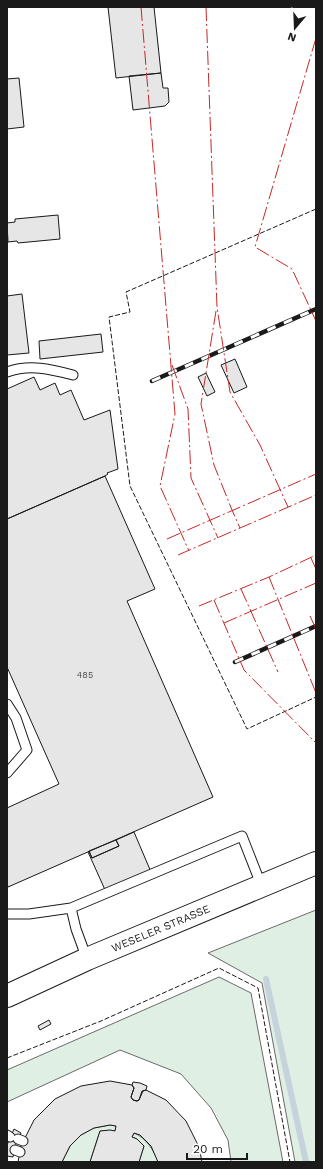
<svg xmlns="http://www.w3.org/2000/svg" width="323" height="1169" font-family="'Work Sans',sans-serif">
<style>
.green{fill:#e0efe3;stroke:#6a6a6a}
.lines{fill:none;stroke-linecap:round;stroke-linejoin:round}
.stream{stroke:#c6d2dc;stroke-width:6}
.building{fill:#e6e6e6;stroke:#1a1a1a}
.lane-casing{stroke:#1a1a1a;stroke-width:11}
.secondary-casing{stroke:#1a1a1a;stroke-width:24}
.lane{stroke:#fff;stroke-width:9}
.secondary{stroke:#fff;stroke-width:22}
.rail-casing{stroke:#1a1a1a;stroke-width:4.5}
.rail{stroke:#fff;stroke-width:3;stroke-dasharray:9;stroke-linecap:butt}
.fence{stroke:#1a1a1a;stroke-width:1;stroke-dasharray:5 2;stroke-linecap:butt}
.power{stroke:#c62828;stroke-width:1;stroke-dasharray:14 3 2 3;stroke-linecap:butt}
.labels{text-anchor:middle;stroke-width:3;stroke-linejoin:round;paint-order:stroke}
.number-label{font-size:9px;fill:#4d4d4d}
.street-label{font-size:11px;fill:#1a1a1a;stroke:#fff}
</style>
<rect width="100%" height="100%" fill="#fff"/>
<!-- green -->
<path class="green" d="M316,910V1162H295L262,983L208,953Z
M219,977L251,993L283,1162H231L228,1140L211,1108L181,1074L120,1050L7,1102V1070Z
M110,1125L116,1126L115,1131H100L90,1162H62L70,1146L81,1135L94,1128Z
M134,1133C146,1138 154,1150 158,1162H139L144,1146L137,1139L132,1137Z"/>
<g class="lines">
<!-- stream -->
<path class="stream" d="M266,979L306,1162"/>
</g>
<!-- building -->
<path class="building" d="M108,7H154L161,73L116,78Z
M161,73L163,88H168L169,102L165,106L133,110L129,76Z
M19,78L24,127L7,129V79Z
M58,215L60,239L18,243L17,241L8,242L7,223L15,222V219Z
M22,294L29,353L7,355V296Z
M101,334L103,352L40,359L39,341Z
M235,359L247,387L234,393L221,365Z
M206,373L215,392L207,396L198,377Z
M34,377L40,390L55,383L60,395L71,390L84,420L110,410L118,469L107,473L108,474L105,476L7,519V389Z
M105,476L155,589L127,601L213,797L8,887L7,883V808L59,784L7,667V519Z
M134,832L151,872L106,892L88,852L89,851L92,858L119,846L116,840Z
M116,840L119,846L92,858L89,851Z
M49,1020L51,1024L40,1030L38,1026Z
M110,1081L132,1085L134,1088L131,1097L133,1100L137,1101L139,1100L142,1091L146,1090L166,1100L186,1121L199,1147L202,1162H158L151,1146L140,1135L134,1133L132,1137L137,1139L144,1146L139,1162H90L100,1131L110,1130L115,1131L116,1126L110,1125L94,1128L81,1135L70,1146L62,1162H18L21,1146L34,1120L55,1099L81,1086Z
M133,1082L140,1083L147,1086L146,1090L143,1091L139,1100L137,1101L133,1100L131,1097L134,1088L132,1085Z
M14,1129L21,1133L16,1144L13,1157L7,1156V1145Z"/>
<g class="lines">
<!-- lane casing -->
<g class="lane-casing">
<path id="lane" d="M7,372C30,364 50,369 73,375
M7,704L16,718L27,750L7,773
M71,908L76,929L87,959
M7,914H29L71,908L242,836L262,887
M7,1135L10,1137
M18,1139L23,1141
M15,1150L20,1152"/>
</g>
<!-- secondary casing -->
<g class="secondary-casing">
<g id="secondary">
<path id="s1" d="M7,996L87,959L316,863"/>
</g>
</g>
<!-- lane -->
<use href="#lane" class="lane"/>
<!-- secondary -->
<use href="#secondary" class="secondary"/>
<!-- rail casing -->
<g class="rail-casing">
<path id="rail" d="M152,381L316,309
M235,662L316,626"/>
</g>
<!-- rail -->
<use href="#rail" class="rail"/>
<!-- fence -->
<path class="fence" d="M316,209L126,292L130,312L109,317L130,486L247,729L316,697
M7,1058L101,1021L219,968L258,988L290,1162"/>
<!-- power -->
<path class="power" d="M141,7L175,414L160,486L189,551
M206,7L217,307L230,392L260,445L288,507
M316,38L255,247L292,269L316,321
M216,311L201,404L214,465L232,510L240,528
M172,365L188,409L191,478L218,538
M167,539L316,474
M178,555L316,495
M311,558L316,569
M269,577L316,693
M241,589L278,672
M214,600L244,670L316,743
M199,606L269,577L316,555
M310,616L316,629
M224,623L316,583"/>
</g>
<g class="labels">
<!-- number labels -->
<g class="number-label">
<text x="85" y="678">485</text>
</g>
<!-- street labels -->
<g class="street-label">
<text dy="4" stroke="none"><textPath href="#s1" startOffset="168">WESELER STRASSE</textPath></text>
</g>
</g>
<!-- border -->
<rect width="323" height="1169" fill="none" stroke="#1a1a1a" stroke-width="16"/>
<!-- north arrow -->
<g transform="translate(295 28) rotate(199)" stroke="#ffffff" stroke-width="3" paint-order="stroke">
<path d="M0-3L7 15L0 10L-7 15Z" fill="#1a1a1a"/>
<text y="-6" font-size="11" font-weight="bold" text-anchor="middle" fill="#1a1a1a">N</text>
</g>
<!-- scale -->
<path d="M187 1153v6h60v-6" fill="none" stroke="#1a1a1a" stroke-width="2"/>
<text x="193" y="1153" font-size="12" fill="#1a1a1a" stroke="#ffffff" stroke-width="3" paint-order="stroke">20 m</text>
</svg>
